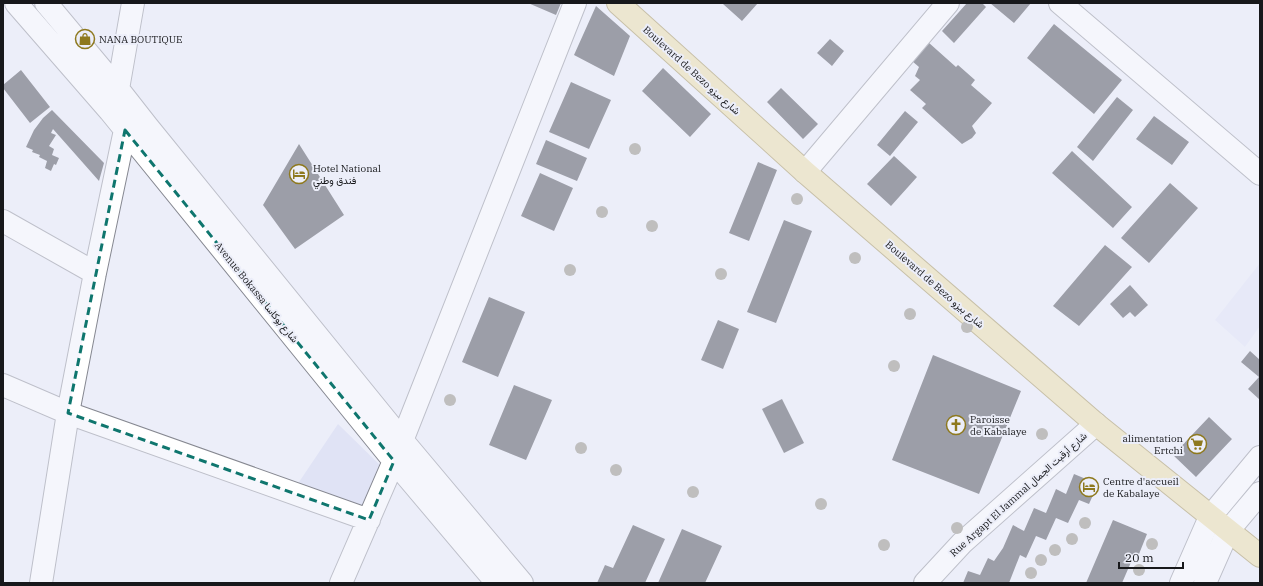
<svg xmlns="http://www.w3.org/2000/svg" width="1263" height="586" font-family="'IBM Plex Serif',Vazirmatn,serif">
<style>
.built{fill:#e0e3f5}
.building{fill:#3b3d46}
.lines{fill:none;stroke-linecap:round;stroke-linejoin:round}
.minor-casing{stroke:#868891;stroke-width:24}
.major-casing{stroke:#9a8847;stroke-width:24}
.minor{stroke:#fff;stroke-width:22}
.major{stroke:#ecdc9e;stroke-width:22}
.tree{fill:#878477}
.marked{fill:none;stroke:#0f766e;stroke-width:3;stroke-dasharray:8 5;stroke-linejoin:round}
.labels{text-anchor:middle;stroke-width:4;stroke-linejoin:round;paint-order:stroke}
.poi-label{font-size:10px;fill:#17181b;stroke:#eceef9;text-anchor:start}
.street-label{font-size:10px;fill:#17181b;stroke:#eceef9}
</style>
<rect width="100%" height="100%" fill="#eceef9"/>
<!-- built -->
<path class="built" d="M1260,263V326L1245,347L1215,320Z
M338,424L384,469L369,508L297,485Z"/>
<!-- building -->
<path class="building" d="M528,3H561L556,15Z
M724,3H758L742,21L723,4Z
M967,3H982L986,7L954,43L942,31Z
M990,3H1031L1014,23Z
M596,6L630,36L614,76L574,55Z
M1054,24L1122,80L1094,114L1027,58Z
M830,39L844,51L832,66L817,53Z
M928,42L956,67L958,65L975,80L971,85L992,103L972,126L976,133L972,138L962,144L922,108L926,104L910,90L920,80L915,76L919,67L912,61Z
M663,68L711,114L690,137L642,91Z
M21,70L50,107L30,123L3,88V85Z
M571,82L611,100L589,149L549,132Z
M781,88L818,124L803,139L767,102Z
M1117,97L1133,110L1093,161L1077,147Z
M52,110L104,163L99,181L53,129L51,133L56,135L49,146L54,149L52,155L59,158L56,165L54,164L51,171L45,168L47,161L39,157L40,155L32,152L33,150L26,147L34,130L43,118Z
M905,111L918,122L890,156L877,145Z
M1154,116L1189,142L1172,165L1136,139Z
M546,140L587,158L577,181L536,164Z
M299,144L344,215L295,249L263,205Z
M1072,151L1132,207L1113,228L1052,173Z
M894,156L917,177L891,206L867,184Z
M758,162L777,170L749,241L729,233Z
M540,173L573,188L554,231L521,216Z
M1170,183L1198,208L1149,263L1121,238Z
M784,220L812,231L776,323L747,312Z
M1105,245L1132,267L1079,326L1053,306Z
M1130,285L1148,305L1135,317L1130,312L1123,318L1110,304Z
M489,297L525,312L498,377L462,362Z
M718,320L739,329L723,369L701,360Z
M1250,351L1260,360V400L1248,389L1259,377L1241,362Z
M933,355L1021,391L979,494L892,460Z
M514,385L552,400L526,460L489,445Z
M782,399L804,443L784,453L762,409Z
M1209,417L1232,439L1196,477L1173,455Z
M1074,474L1098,484L1089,504L1079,500L1068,523L1056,518L1046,540L1036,536L1026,558L1020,555L1009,583H1000L997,582L996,583H963L968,571L980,575L988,558L994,561L1003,548L1013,525L1024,531L1034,508L1046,513L1056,489L1066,494Z
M1113,520L1147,534L1139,554L1135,553L1122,583H1086Z
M633,525L665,539L645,583H597L605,565L613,568Z
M682,529L722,546L705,583H658Z"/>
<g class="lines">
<!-- minor casing -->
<g class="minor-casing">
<path id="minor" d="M16,3L110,111L394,461L497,583
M46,3L118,89L147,126L402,440L522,583
M1060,3L1260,174
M118,89L133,3
M805,172L948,3
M3,221L95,273
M3,385L68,413L369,520
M41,583L68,413L95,273L125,130
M341,583L394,461L575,3
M925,583L962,543L1096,424
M1181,583L1210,517L1260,457
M1205,583L1228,531L1260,493"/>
</g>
<!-- major casing -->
<g class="major-casing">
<path id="major" d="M618,3L805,172L1096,424L1260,556"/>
</g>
<!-- minor -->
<use href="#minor" class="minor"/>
<!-- major -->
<use href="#major" class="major"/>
</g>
<!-- trees -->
<g class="tree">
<circle cx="635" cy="149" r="6"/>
<circle cx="797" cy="199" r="6"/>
<circle cx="602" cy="212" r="6"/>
<circle cx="652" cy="226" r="6"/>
<circle cx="855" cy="258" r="6"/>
<circle cx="570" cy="270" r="6"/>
<circle cx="721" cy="274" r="6"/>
<circle cx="910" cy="314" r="6"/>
<circle cx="967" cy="327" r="6"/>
<circle cx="894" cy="366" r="6"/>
<circle cx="450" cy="400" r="6"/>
<circle cx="1042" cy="434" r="6"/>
<circle cx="581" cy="448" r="6"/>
<circle cx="616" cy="470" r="6"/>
<circle cx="693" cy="492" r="6"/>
<circle cx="821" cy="504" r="6"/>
<circle cx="1085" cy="523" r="6"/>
<circle cx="957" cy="528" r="6"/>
<circle cx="1072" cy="539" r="6"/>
<circle cx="1152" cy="544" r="6"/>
<circle cx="884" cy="545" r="6"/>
<circle cx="1055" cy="550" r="6"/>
<circle cx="1041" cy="560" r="6"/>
<circle cx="1139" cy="570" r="6"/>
<circle cx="1031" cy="573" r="6"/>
</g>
<!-- marked area -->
<path d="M0 0H1263V586H0ZM125,130L394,461L369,520L68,413Z" fill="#eceef9" fill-opacity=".55" fill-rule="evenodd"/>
<path class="marked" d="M125,130L394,461L369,520L68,413Z"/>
<!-- icons -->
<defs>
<g id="shop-ring" transform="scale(1)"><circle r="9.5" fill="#eceef9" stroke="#8e791e" stroke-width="1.5"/><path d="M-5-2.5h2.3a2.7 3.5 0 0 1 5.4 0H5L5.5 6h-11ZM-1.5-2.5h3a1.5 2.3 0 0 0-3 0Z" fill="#8e791e"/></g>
<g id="hotel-ring" transform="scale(1)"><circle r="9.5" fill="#eceef9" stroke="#8e791e" stroke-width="1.5"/><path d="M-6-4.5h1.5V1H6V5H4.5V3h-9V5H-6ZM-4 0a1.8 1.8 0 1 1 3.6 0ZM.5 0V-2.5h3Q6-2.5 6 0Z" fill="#8e791e"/></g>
<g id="church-ring" transform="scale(1)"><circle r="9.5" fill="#eceef9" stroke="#8e791e" stroke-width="1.5"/><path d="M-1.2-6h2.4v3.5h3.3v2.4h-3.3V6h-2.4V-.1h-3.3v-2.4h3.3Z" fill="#8e791e"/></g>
<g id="supermarket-ring" transform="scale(1)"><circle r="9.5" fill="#eceef9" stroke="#8e791e" stroke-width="1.5"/><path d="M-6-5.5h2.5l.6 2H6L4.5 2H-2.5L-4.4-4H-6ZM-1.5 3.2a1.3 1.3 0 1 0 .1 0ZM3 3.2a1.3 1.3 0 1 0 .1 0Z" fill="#8e791e"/></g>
</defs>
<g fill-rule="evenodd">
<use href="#shop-ring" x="85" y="39"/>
<use href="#hotel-ring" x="299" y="174"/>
<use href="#church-ring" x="956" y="425"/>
<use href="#supermarket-ring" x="1197" y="444"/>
<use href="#hotel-ring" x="1089" y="487"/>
</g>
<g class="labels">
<!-- poi labels -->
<g class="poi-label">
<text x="99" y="43">NANA BOUTIQUE</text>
<text x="313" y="172">Hotel National<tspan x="313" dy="12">فندق وطني</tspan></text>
<text x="970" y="423">Paroisse<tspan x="970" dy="12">de Kabalaye</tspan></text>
<text x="1183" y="442" text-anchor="end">alimentation<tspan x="1183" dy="12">Ertchi</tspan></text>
<text x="1103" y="485">Centre d'accueil<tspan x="1103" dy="12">de Kabalaye</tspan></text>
</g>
<!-- street labels -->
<g class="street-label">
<text transform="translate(692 70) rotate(42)" y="4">Boulevard de Bezo شارع بيزو</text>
<text transform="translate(935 284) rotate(41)" y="4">Boulevard de Bezo شارع بيزو</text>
<text transform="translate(257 292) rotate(51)" y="4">Avenue Bokassa شارع بوكاسا</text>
<text transform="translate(1018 494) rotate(-42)" y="4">Rue Argapt El Jammal شارع أرقبت الجمال</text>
</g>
</g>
<!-- border -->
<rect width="1263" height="586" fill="none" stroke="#17181b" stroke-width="8"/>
<!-- scale -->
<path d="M1119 562v6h64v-6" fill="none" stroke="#17181b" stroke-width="2"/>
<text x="1125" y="562" font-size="12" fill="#17181b" stroke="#eceef9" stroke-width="3" paint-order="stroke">20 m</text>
</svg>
